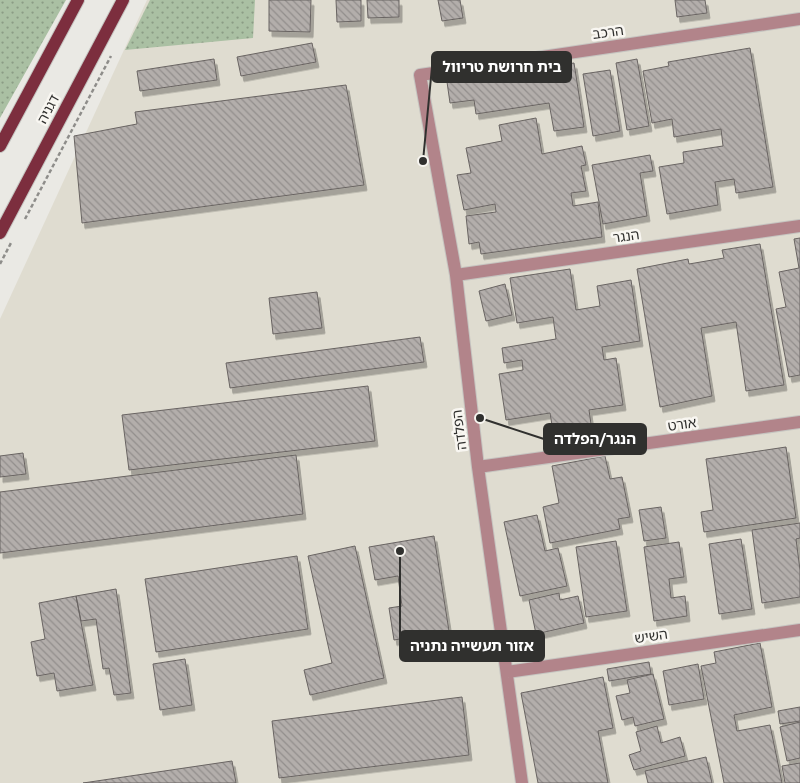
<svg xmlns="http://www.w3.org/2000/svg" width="800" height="783" font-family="Ubuntu,'Noto Sans Hebrew',sans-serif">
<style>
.built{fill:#dfdcd0}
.grass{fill:url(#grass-dots)}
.building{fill:url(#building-back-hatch);stroke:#696462;filter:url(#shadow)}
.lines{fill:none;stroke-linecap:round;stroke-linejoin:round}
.minor-casing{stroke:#c5c4c0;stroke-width:14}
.major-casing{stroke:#c5c4c0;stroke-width:14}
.path{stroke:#8e8d8a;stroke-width:2.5;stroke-dasharray:4 2.5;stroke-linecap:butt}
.minor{stroke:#b2848a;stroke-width:12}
.major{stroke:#7c2e3e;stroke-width:12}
.labels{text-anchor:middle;stroke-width:5;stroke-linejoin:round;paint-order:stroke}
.street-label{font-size:14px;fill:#30302e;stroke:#f8f6f1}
.leader{fill:none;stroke:#30302e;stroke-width:2}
.callout-dot{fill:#30302e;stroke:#f8f6f1;stroke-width:2}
.callout{fill:#30302e;stroke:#30302e;stroke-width:2}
.callout-label{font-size:15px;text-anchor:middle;font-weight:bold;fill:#fff}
</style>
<defs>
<pattern id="grass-dots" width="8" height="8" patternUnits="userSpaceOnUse" patternTransform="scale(1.25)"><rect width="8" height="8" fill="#aac0a3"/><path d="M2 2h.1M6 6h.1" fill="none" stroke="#8b9c85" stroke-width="1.8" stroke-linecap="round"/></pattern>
<pattern id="building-back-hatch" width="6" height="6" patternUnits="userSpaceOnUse" patternTransform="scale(1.25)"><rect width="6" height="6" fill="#b3aeab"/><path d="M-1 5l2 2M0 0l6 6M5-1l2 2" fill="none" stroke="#928e8c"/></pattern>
<filter id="shadow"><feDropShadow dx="3" dy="5.5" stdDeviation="0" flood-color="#0004"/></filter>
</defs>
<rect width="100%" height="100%" fill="#eae9e4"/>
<!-- built -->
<path class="built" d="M147,0H800V783H0V319Z"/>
<!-- grass -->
<path class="grass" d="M0,0H66L0,118Z
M150,0H255L253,38L125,50Z"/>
<!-- building -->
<path class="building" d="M269,0H311L310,32L269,31Z
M336,0H361V21L337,22Z
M367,0H399V17L368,18Z
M438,0H460L463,18L442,21Z
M675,0H705L707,13L677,17Z
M312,43L316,62L241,76L237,57Z
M750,48L773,187L736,193L734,179L715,182L718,205L667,214L659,167L684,163L683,152L723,146L721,129L674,137L672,119L652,123L643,71L669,66L668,62Z
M214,59L217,80L140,91L137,71Z
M637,59L649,126L627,130L616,63Z
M574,63L584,127L554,131L549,103L476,114L474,100L450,103L447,82Z
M610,70L620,131L593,136L583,74Z
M346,85L364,185L82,223L74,136L137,124L135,112Z
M536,118L542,154L582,146L586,165L581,166L586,191L571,193L573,206L598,202L602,237L481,254L479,242L469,244L466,216L496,212L495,204L464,210L457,175L471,173L466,148L502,141L499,125Z
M650,155L653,171L640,173L647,216L603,224L592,165Z
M800,238V375L789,377L776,309L786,307L779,272L799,268L794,239Z
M760,244L784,385L746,391L736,322L701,328L712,396L660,407L637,269L688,259L689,264L724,258L722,250Z
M570,269L576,310L600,306L597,286L631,280L640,341L602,347L604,360L616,358L623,405L589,410L592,431L554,437L550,413L506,420L499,374L523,370L522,360L504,363L502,348L556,339L553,317L517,323L510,278Z
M505,284L512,315L486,321L479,291Z
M317,292L322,328L273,334L269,298Z
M420,337L424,362L230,388L226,363Z
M368,386L375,441L129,470L122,415Z
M786,447L796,518L704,532L701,512L713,510L706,459Z
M23,453L26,474L0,477V456Z
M296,455L303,514L0,553V492Z
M605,456L610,479L622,477L630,517L618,519L620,529L550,543L543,507L559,503L552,466Z
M661,507L666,538L644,541L639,510Z
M537,515L545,551L558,548L567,586L520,596L504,522Z
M800,523V538L796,539L800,570V597L762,603L752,530Z
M434,536L449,631L394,640L389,608L402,606L398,576L375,580L369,547Z
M741,539L752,609L719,614L709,544Z
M616,541L627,611L586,617L576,547Z
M679,542L684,577L669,579L671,598L685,596L687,616L654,621L644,547Z
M355,546L384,678L310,695L304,670L332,663L308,556Z
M297,556L308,629L156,652L145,579Z
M116,589L131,693L114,695L109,668L103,669L96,619L81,621L76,596Z
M559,593L560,600L578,596L584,623L536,634L529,600Z
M76,596L93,685L57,691L54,673L37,676L31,642L45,639L39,603Z
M760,643L772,707L734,715L737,731L770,725L782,783H724L701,666L716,663L714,652Z
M185,659L192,705L160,710L153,664Z
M649,662L651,674L609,681L607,669Z
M698,664L704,699L669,705L663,671Z
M653,674L664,719L635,726L633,717L622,720L616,696L630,693L627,680Z
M603,677L613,728L598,731L608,783H538L521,693Z
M462,697L469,755L279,778L272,721Z
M800,707V721L780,724L778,711Z
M800,722V758L787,761L780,727Z
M657,726L661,743L680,737L685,756L634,770L629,755L641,751L636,732Z
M706,757L712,783H648L645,771Z
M232,761L236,783H83Z
M800,763V783H785L782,766Z"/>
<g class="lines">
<!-- minor casing -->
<g class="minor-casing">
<path id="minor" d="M456,275L800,226
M478,467L800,422
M507,672L800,630
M522,783L478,467L456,275L420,75L800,19"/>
</g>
<!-- major casing -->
<g class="major-casing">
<path id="major" d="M0,146L78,0
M0,233L123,0"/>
</g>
<!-- path -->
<path class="path" d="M25,219L111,56
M0,264L12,241"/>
<!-- minor -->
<use href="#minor" class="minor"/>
<!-- major -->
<use href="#major" class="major"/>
</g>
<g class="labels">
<!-- street labels -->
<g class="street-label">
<text transform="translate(608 32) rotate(-8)" y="5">הרכב</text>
<text transform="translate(48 109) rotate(-62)" y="5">דגניה</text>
<text transform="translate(626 236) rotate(-8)" y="5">הנגר</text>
<text transform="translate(682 424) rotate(-8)" y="5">אורט</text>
<text transform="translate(459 430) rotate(-97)" y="5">הפלדה</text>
<text transform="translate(651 636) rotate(-8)" y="5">השיש</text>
</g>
</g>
<!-- callouts -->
<path class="leader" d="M423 161L432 67M480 418L544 439M400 551L400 646"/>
<g class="callout-dot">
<circle cx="423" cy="161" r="5"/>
<circle cx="480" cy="418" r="5"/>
<circle cx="400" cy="551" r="5"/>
</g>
<g class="callout">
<rect x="432" y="52" width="139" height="30" rx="5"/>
<rect x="544" y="424" width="102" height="30" rx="5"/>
<rect x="400" y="631" width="144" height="30" rx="5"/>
</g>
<g class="callout-label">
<text x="502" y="72">בית חרושת טריוול</text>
<text x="595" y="444">הנגר/הפלדה</text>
<text x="472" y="651">אזור תעשייה נתניה</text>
</g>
</svg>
